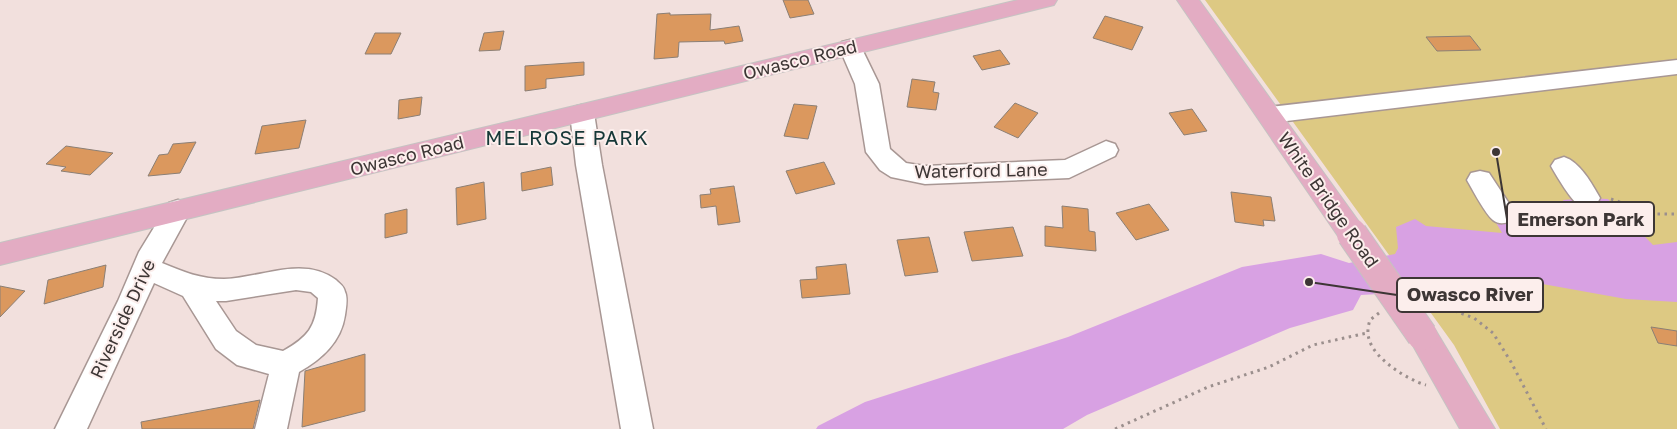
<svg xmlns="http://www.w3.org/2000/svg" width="1677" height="429" font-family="'Golos Text',sans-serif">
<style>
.green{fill:#ddc983}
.water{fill:#d8a1e3}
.building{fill:#db985e;stroke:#8b7f75}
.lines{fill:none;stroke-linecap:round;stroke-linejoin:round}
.minor-casing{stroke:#a89794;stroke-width:3}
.major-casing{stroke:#c5c3c2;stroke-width:2}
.path{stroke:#9b8f8d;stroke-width:3;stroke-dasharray:2.5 4.5;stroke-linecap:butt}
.minor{fill:#fff;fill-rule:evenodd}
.major{fill:#e3acc3;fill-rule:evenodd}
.major-bridge-casing{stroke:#c5c3c2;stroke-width:32;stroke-linecap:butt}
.major-bridge{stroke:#e3acc3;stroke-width:30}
.labels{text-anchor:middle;stroke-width:4;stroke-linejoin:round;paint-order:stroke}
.street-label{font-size:18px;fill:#3d3635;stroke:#fceeec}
.quarter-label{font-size:20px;letter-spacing:1px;fill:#163838;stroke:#fceeec}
.leader{fill:none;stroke:#3d3635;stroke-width:2}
.callout-dot{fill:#3d3635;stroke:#fceeec;stroke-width:2}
.callout{fill:#fceeec;stroke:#3d3635;stroke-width:2}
.callout-label{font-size:19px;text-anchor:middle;font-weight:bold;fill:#3d3635}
</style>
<rect width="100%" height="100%" fill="#f2e0dd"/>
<!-- green -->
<path class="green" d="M1205,0H1677V429H1500L1454,345Z"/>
<!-- water -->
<path class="water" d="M1587,198L1608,199L1653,245L1677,242V302L1626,299L1537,283L1475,306L1431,291L1361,295L1353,310L1290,328L1087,415L1063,429H816L818,426L865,402L1068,337L1242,267L1321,254L1349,263L1395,254L1398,248L1396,227L1415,219L1426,226L1502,233L1492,216L1503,214L1517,216L1528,234L1584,237L1563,200Z"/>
<!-- building -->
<path class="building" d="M783,0H808L814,14L790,18Z
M670,13V15L711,14L710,30L739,26L743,41L725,44L724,41L679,42L678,57L654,59L657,14Z
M1105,16L1143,27L1132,50L1093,38Z
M504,31L500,50L479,51L484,33Z
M375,33H401L391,54H365Z
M1470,36L1481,50L1437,51L1426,37Z
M1000,50L1010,64L982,70L973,56Z
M584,62V75L546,79V88L525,91V66Z
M912,79L935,82L933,92L939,93L936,110L907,107Z
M422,97L420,115L398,119L399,100Z
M1015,103L1038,113L1018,138L994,127Z
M794,104L817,106L808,139L784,136Z
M1192,109L1207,131L1184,135L1169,113Z
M306,120L299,148L255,154L262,126Z
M196,142L180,173L148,176L159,155L168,154L173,144Z
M66,146L113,153L90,175L61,171L66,167L46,164Z
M824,162L835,184L796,194L786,171Z
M551,167L553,185L522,191L521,173Z
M484,182L486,219L457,225L456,188Z
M734,186L740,222L718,225L716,206L701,208L700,195L711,194L710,189Z
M1231,192L1271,197L1275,221L1263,220L1264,226L1235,222Z
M1149,204L1169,230L1136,240L1116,213Z
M1062,206L1088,209L1089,231L1095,232L1096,251L1045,246V226L1063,228Z
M407,209V233L385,238V214Z
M1013,227L1023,256L972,261L964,232Z
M929,237L938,272L905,276L897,240Z
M846,264L850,294L802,298L800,280L817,279L816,267Z
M106,265L103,287L44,304L48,280Z
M0,286L25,291L0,317Z
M1651,327L1677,331V346L1658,343Z
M365,354V411L302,427L305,371Z
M260,400L253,429H142L141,422Z"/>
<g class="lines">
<!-- minor casing -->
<g class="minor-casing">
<path id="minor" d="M850,40L858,42L861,47L879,84L890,149L906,163L925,166L1065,160L1106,141L1115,144L1118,150L1115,156L1069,178L925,184L891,177L880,170L866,152L855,84L839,47L842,42Z
M1677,60V74L1269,123L1261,121L1257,115L1261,109L1269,107Z
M582,105L590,107L594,113L602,165L653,429H621L576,165L570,113L574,107Z
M1564,157C1580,162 1592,184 1600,198L1596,205C1590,207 1586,208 1580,206C1572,202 1556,175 1551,166L1555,160Z
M1480,171L1489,173L1516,214L1512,221C1506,223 1499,225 1493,220C1486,215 1472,189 1467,180L1471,173Z
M178,200L187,203L191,210L162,263C184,272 200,279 224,279C261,278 303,255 336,280C340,284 344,286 345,292C348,298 346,308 345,315C341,342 322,359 299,372L287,429H255L269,374L237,365L216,349L183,296L154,283L87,429H55L118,301L139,252L169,203ZM296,290L311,292L318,298C316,327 308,337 283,351L256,345L236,331L216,301H226Z"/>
</g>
<!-- major casing -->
<g class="major-casing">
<path id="major" d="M1018,0H1057L1054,5L0,265V243Z
M1177,0H1199L1362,226L1366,234L1362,242L1352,245L1342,242Z
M1422,322L1433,326L1495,429H1460L1407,335L1411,326Z"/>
</g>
<!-- path -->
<path class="path" d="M1611,199L1655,214H1677
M1428,304H1435L1474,318L1493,333L1511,362L1546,429
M1379,313L1370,320C1368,326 1367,333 1369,339C1374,359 1408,380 1426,385
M1115,429L1208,387L1269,367L1313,345L1367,333"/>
<!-- minor -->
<use href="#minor" class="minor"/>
<!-- major -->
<use href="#major" class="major"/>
<!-- major-bridge casing -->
<g class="major-bridge-casing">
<path id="major-bridge" d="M1352,234L1422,335"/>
</g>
<!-- major-bridge -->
<use href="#major-bridge" class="major-bridge"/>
</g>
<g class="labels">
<!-- street labels -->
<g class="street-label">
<text transform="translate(800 60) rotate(-14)" y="6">Owasco Road</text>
<text transform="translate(407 156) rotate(-14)" y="6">Owasco Road</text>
<text transform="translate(981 171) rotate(-1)" y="6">Waterford Lane</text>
<text transform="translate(1328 200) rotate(55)" y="6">White Bridge Road</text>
<text transform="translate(123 319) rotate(-65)" y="6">Riverside Drive</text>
</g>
<!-- quarter labels -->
<g class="quarter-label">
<text x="567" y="145">MELROSE PARK</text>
</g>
</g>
<!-- callouts -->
<path class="leader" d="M1496 152L1507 219M1309 282L1397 295"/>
<g class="callout-dot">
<circle cx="1496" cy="152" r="5"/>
<circle cx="1309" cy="282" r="5"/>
</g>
<g class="callout">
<rect x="1507" y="202" width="147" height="34" rx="5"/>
<rect x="1397" y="278" width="146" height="34" rx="5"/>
</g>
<g class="callout-label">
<text x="1581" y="226">Emerson Park</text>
<text x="1470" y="301">Owasco River</text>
</g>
</svg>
